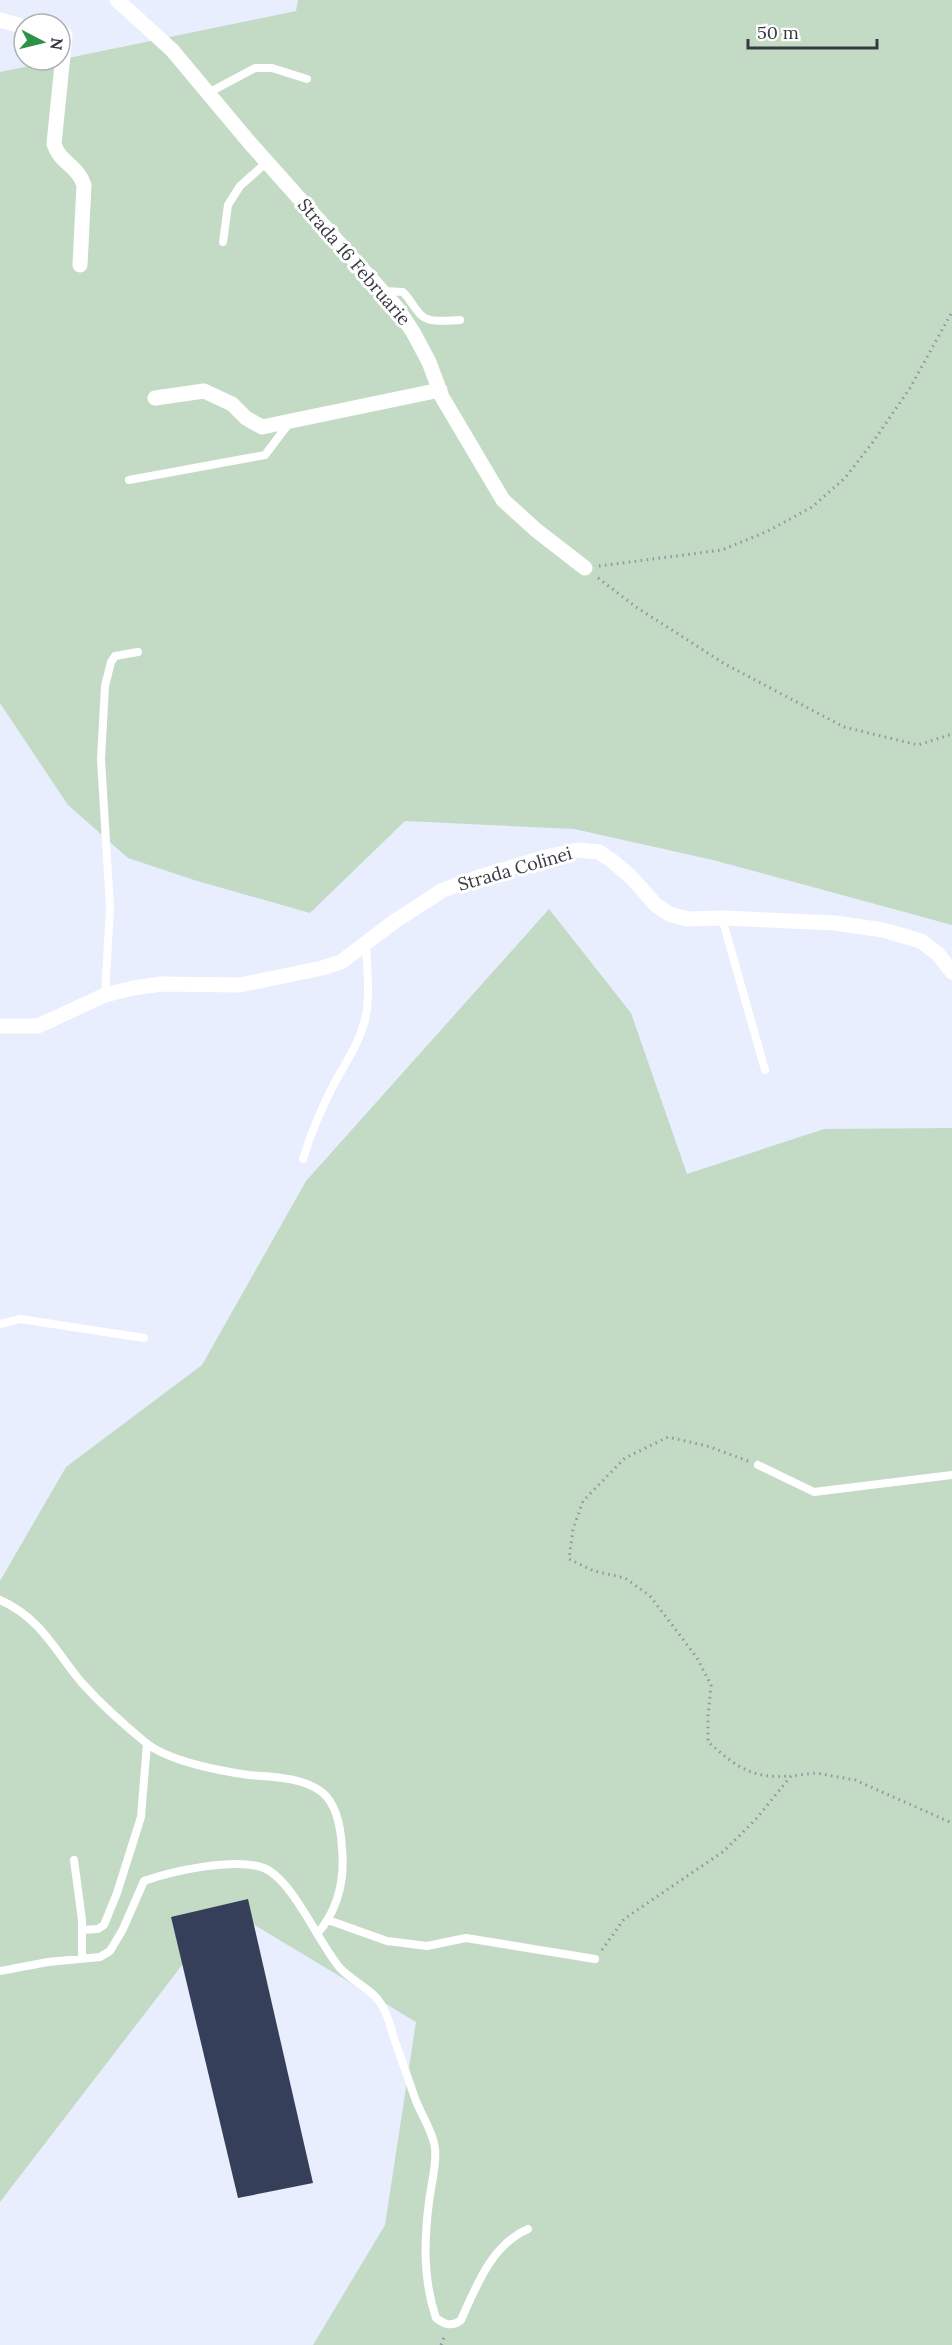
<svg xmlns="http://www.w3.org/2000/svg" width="952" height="2345" font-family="Lora,serif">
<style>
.green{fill:#c3dbc5}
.building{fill:#363f59}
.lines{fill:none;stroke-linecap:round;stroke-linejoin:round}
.path{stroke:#9195a1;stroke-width:3;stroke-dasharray:1.5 4.5;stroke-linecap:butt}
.lane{stroke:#fff;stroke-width:8}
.street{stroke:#fff;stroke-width:15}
.labels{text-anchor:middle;stroke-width:6;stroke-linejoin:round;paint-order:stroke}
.street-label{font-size:18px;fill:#383a42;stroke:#fff}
</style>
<rect width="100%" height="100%" fill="#e8eefe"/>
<!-- green -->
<path class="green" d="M298,0H952V925L713,860L574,829L405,821L310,913L194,880L128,858L68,805L0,703V72L296,11Z
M549,909L631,1013L687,1174L824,1129L952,1128V2345H313L385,2225L416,2022L226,1908L0,2202V1581L66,1467L202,1365L306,1181Z"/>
<!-- building -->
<path class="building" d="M248,1899L313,2183L238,2198L171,1917Z"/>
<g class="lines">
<!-- path -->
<path class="path" d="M599,566L722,550L768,531L812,507L845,478L873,442L910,388L952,312
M598,578L636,607L725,664L844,727L918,745L952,734
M748,1461L707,1446L668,1437L625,1458L583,1501L573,1529L569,1559L594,1571L625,1578L650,1596L673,1626L697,1658L711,1685L708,1717V1742C737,1767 751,1779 791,1776
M602,1950L624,1919L724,1851L756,1819L791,1776L816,1773L855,1780L952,1823
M441,2345L445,2335"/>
<!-- lane -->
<path class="lane" d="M208,93L255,68H272L307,79
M223,242L228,205L240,186L267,162
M383,291L403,292C410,299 414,308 421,315C430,324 449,320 460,320
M129,480L265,455L290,422
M722,918L765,1070
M105,995L110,908L101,759L105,686L111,662L115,656L138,652
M303,1159C311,1132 322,1107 335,1082C346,1062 358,1045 364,1023C371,1001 367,968 366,944
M0,1324L20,1319L144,1338
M758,1465L814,1492L952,1475
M0,1600C41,1618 55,1651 82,1683C101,1704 123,1724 145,1742C167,1761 220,1771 249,1775C273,1777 303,1777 323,1793C338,1806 341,1830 342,1848C345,1880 339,1908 318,1933
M74,1860L82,1920V1958
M328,1920L387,1941L427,1946L466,1938L595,1959
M82,1930L98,1929L104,1925L117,1893L141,1817L147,1744
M0,1971L48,1962L100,1957L110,1951L123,1929L144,1881C172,1871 235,1857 264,1868C293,1880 319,1944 340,1968C354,1983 373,1989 383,2007C389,2018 391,2030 395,2041C402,2061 409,2081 416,2101C422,2116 433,2132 435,2148C437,2165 431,2184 429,2202C424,2241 423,2280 436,2318C445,2325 452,2327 461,2320C476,2287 491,2245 528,2229"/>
<!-- street -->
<path class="street" d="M117,0L172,50L249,142L397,308L413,332L429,362L442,397L503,500L536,530L585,568
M0,20L24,27
M60,34L65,35L54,144C59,162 78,166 84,185L80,265
M155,398L204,391L232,404L246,418L262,427L440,390
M0,1026H38L105,995L133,988L161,984L240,985L322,968L341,962L395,921L443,890L479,877L546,857L578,850L599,852L611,860L630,876L656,905L669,914L687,919L722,918L835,923L883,930L921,941L938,954L952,972"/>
</g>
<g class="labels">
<!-- street labels -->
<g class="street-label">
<text transform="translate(354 262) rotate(49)" y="6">Strada 16 Februarie</text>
<text transform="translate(515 869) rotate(-16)" y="6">Strada Colinei</text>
</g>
</g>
<!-- north arrow -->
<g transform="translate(42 42) rotate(97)"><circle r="28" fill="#ffffff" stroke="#afb0b3" stroke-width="1.5"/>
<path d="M0-4.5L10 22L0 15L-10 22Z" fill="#2d9146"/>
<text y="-9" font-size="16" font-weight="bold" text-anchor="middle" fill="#383a42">N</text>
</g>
<!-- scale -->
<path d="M748 39v9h129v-9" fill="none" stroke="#383a42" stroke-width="3"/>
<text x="757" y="39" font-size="18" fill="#383a42" stroke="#ffffff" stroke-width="4.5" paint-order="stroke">50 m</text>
</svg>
